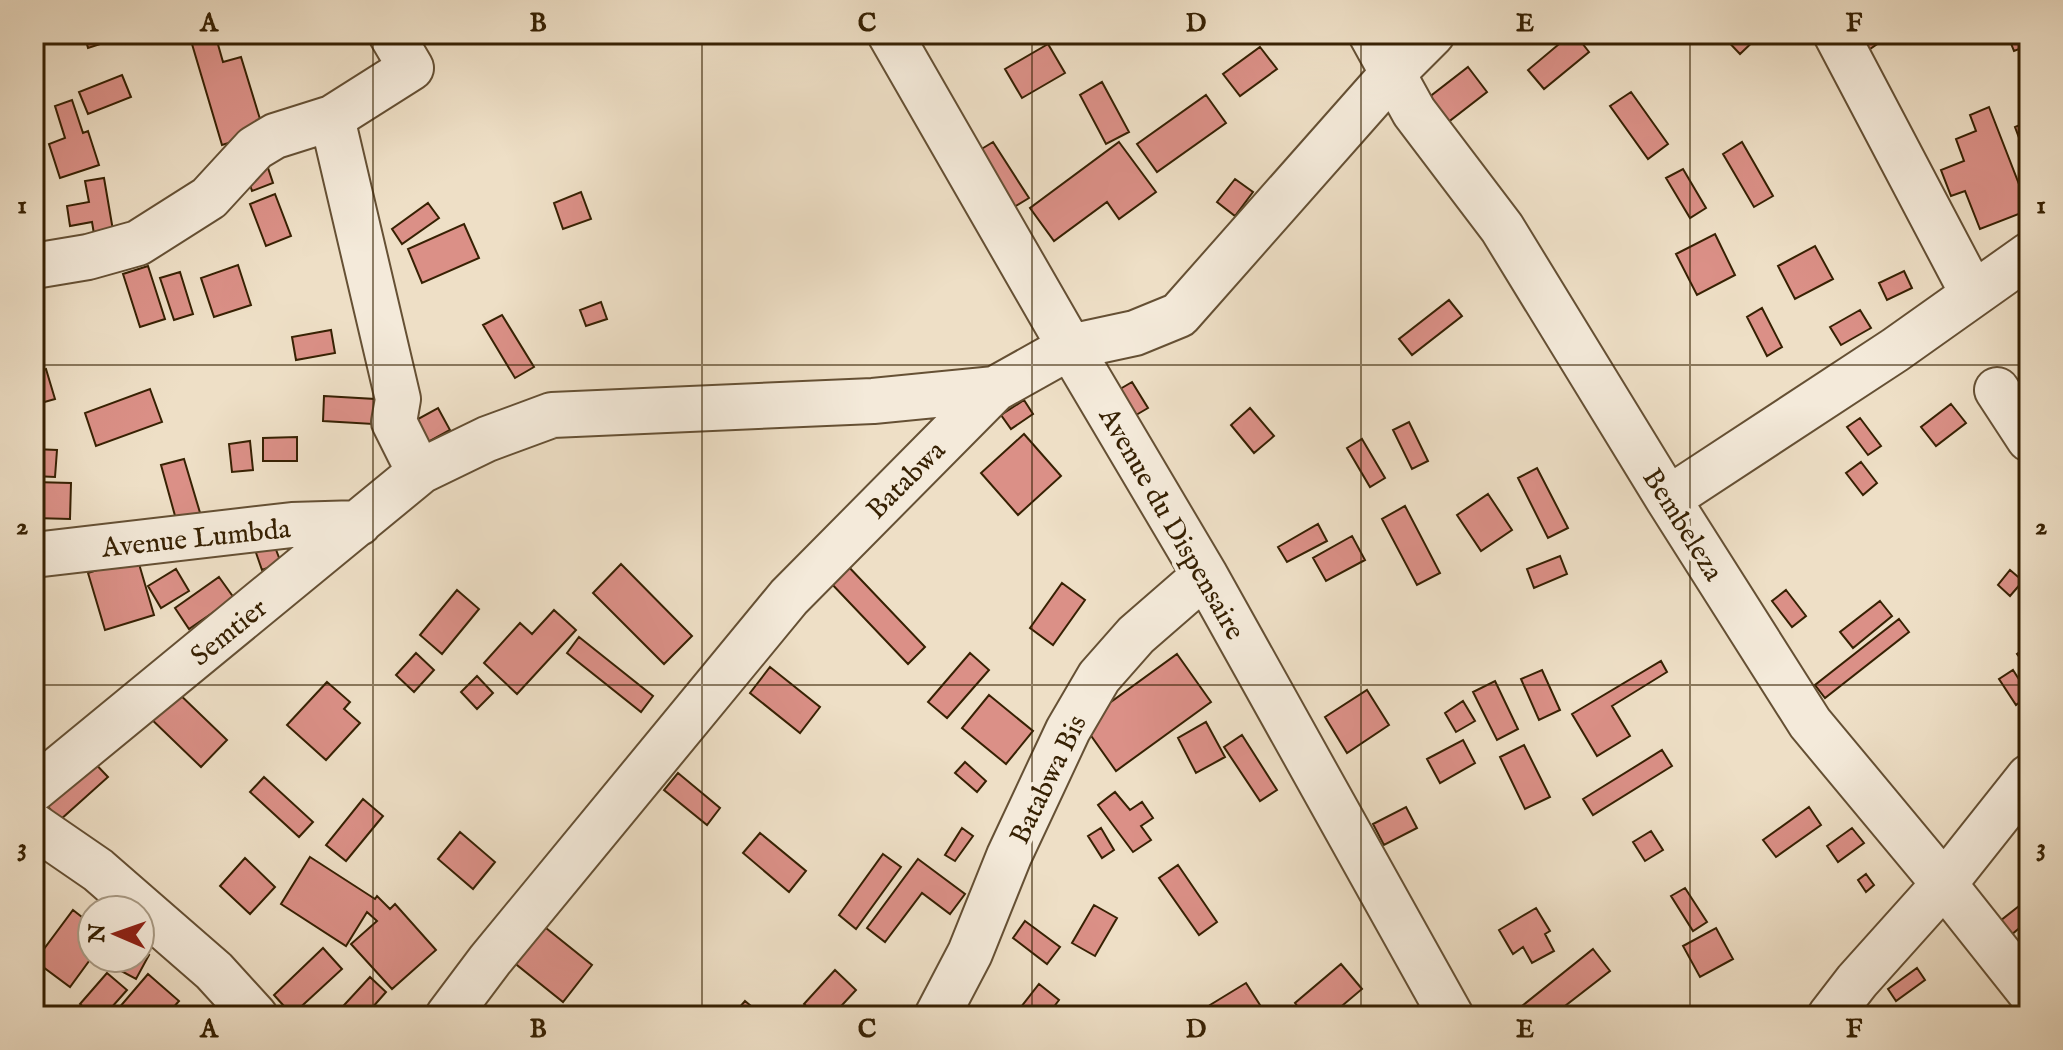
<svg xmlns="http://www.w3.org/2000/svg" width="2063" height="1050" font-family="'IM FELL English',serif">
<style>
.building{fill:#db9087;stroke:#372103;stroke-width:2}
.lines{fill:none;stroke-linecap:round;stroke-linejoin:round}
.minor-casing{stroke:#655034;stroke-width:48}
.minor{stroke:#f4eada;stroke-width:44}
.grid{fill:none;stroke:#372103;stroke-width:2;stroke-opacity:0.55}
.labels{text-anchor:middle;stroke-width:8;stroke-linejoin:round;paint-order:stroke}
.street-label{font-size:28px;fill:#372103;stroke:#f4eada}
.neatline{fill:none;stroke:#372103;stroke-width:3}
.grid-label{font-size:26px;text-anchor:middle;font-weight:bold;fill:#372103}
</style>
<rect width="100%" height="100%" fill="#eedfc6"/>
<filter id="stains"><feTurbulence type="fractalNoise" baseFrequency=".0025" numOctaves="4"/><feColorMatrix values="0 0 0 0 .2 0 0 0 0 .09 0 0 0 0 .02 0 0 0 .5 -.17"/></filter>
<radialGradient id="worn" r=".72"><stop offset=".6" stop-color="#630" stop-opacity="0"/><stop offset="1" stop-color="#630" stop-opacity=".3"/></radialGradient>
<!-- building -->
<path class="building" d="M84,34H131L88,48Z
M189,34H215L223,62L241,57L264,132L222,145Z
M1571,34H1575L1589,52L1544,89L1528,70Z
M1721,34H1761L1740,54Z
M1851,34H1892L1864,53Z
M2012,34H2022L2027,46L2014,51L2008,36Z
M1048,44L1065,73L1022,98L1005,69Z
M1260,47L1277,69L1240,96L1223,74Z
M1468,67L1487,92L1438,130L1419,105Z
M122,75L131,97L88,114L79,92Z
M1102,82L1129,132L1106,144L1080,95Z
M1631,92L1668,144L1648,159L1610,106Z
M1206,95L1226,123L1157,172L1137,144Z
M72,100L83,133L88,131L99,165L60,178L49,144L65,138L55,106Z
M1989,107L2029,210L1980,229L1965,191L1951,196L1941,170L1964,161L1956,139L1976,131L1970,115Z
M2029,121V158L2027,159L2015,127Z
M993,142L1029,198L1011,209L975,153Z
M1119,142L1156,192L1119,219L1107,202L1054,241L1030,208Z
M1742,142L1773,196L1754,207L1723,154Z
M265,159L273,183L252,191L244,166Z
M1683,169L1706,208L1690,218L1666,178Z
M104,178L115,242L96,246L92,222L70,226L67,206L89,202L85,181Z
M1235,179L1253,192L1235,216L1217,202Z
M581,192L591,219L563,229L554,203Z
M275,194L291,236L266,246L250,204Z
M428,203L439,218L402,244L392,229Z
M464,224L479,258L422,283L408,249Z
M1715,234L1735,275L1697,295L1676,254Z
M1815,246L1833,279L1795,299L1778,266Z
M238,265L251,305L214,317L201,278Z
M148,266L165,319L140,327L123,274Z
M1904,271L1912,288L1887,300L1879,283Z
M180,272L193,314L174,320L160,278Z
M1449,300L1462,316L1412,355L1399,339Z
M601,302L607,319L586,326L580,310Z
M1762,308L1782,347L1767,356L1747,317Z
M1860,310L1871,328L1841,345L1830,327Z
M502,315L534,367L515,378L483,325Z
M331,330L335,353L296,360L292,337Z
M46,369L55,399L34,405V373Z
M2029,375V399L2008,383Z
M1132,382L1148,408L1131,418L1115,392Z
M150,389L162,422L96,446L85,413Z
M324,396L375,399L373,424L323,421Z
M1024,400L1033,414L1011,429L1001,415Z
M1951,404L1966,423L1936,446L1921,427Z
M438,408L450,430L410,452L398,430Z
M1250,408L1274,436L1254,453L1231,425Z
M1860,418L1881,446L1868,455L1847,427Z
M1409,422L1428,461L1412,469L1393,430Z
M1024,434L1061,476L1018,515L981,473Z
M297,437V461H263V438Z
M1362,439L1385,478L1370,487L1347,448Z
M250,441L253,470L232,472L229,444Z
M34,449L57,450L55,477L34,476Z
M184,459L201,516L177,523L161,465Z
M1861,462L1877,483L1863,495L1846,473Z
M1537,468L1568,528L1548,538L1518,478Z
M34,482L71,483L70,519L34,518Z
M1488,494L1512,530L1481,551L1457,515Z
M1405,506L1440,573L1417,585L1382,519Z
M1318,524L1327,541L1287,562L1278,547Z
M1352,536L1365,560L1326,581L1313,558Z
M272,539L281,563L262,570L254,547Z
M1560,556L1567,574L1534,588L1527,569Z
M137,557L154,615L105,630L88,573Z
M845,563L925,647L908,664L828,580Z
M621,564L692,636L664,664L593,593Z
M176,569L189,591L161,608L148,586Z
M2010,570L2023,581L2010,596L1998,585Z
M219,577L234,598L189,629L175,608Z
M1062,583L1085,600L1053,645L1030,628Z
M457,590L479,609L442,654L420,635Z
M1786,590L1806,616L1792,627L1772,601Z
M1880,601L1892,616L1853,648L1840,632Z
M554,610L576,630L517,694L484,663L520,623L532,634Z
M1899,619L1909,632L1825,698L1815,685Z
M579,637L653,696L641,712L567,653Z
M2029,645V670L2017,654Z
M416,653L434,670L414,692L396,675Z
M970,653L989,670L947,718L928,702Z
M1177,654L1211,702L1116,771L1082,723Z
M1661,661L1667,672L1612,706L1630,736L1597,756L1572,714Z
M770,667L820,707L800,733L750,693Z
M1542,670L1560,710L1539,720L1521,679Z
M2013,670L2029,695L2016,705L1999,679Z
M477,676L493,693L477,709L461,692Z
M1495,681L1518,729L1497,740L1473,692Z
M327,682L350,702L344,709L360,723L326,760L287,725Z
M172,687L227,740L201,767L146,714Z
M1367,690L1389,725L1347,753L1325,717Z
M989,695L1033,731L1006,764L962,728Z
M1463,701L1475,721L1456,732L1445,713Z
M1206,722L1225,757L1196,773L1178,738Z
M1242,735L1277,790L1260,801L1224,747Z
M1463,740L1475,763L1440,783L1427,759Z
M1524,745L1550,797L1525,809L1500,757Z
M1662,750L1672,766L1593,815L1583,799Z
M88,756L108,777L60,820L41,799Z
M965,762L986,781L977,792L955,773Z
M678,773L720,808L707,825L664,790Z
M264,777L313,822L299,837L250,792Z
M1115,792L1130,810L1142,802L1153,818L1141,826L1151,840L1133,852L1098,805Z
M363,799L383,816L346,861L326,845Z
M1406,807L1417,828L1384,845L1373,824Z
M1809,807L1821,825L1776,857L1763,840Z
M962,828L973,836L955,861L945,855Z
M1101,828L1114,850L1102,858L1088,836Z
M1852,828L1864,843L1838,862L1827,846Z
M1651,831L1663,850L1645,861L1633,842Z
M460,832L495,862L473,889L438,859Z
M760,833L806,871L789,892L743,853Z
M883,854L901,867L856,929L839,915Z
M310,857L375,899L377,896L390,909L395,904L436,950L392,989L351,944L377,921L367,912L346,946L281,904Z
M245,858L275,887L250,914L220,886Z
M918,859L965,894L950,914L922,893L885,942L867,928Z
M1178,865L1217,922L1199,935L1159,878Z
M1866,874L1874,885L1866,892L1858,880Z
M1685,888L1707,922L1693,931L1671,896Z
M2028,899L2029,920L2011,935L2000,921Z
M1094,905L1117,918L1095,956L1072,943Z
M1536,908L1550,931L1545,934L1554,951L1532,963L1523,947L1513,954L1499,930Z
M73,910L92,925V957L70,987L35,961Z
M1025,921L1060,947L1047,964L1013,938Z
M541,924L592,965L563,1002L512,961Z
M1716,928L1733,959L1700,977L1683,946Z
M323,948L342,969L292,1015L274,995Z
M1593,949L1610,971L1565,1006L1572,1016H1530L1522,1006Z
M140,951L149,955L136,979L110,965L114,958H140Z
M1341,964L1362,989L1330,1016H1305L1295,1003Z
M1917,968L1925,980L1896,1001L1888,989Z
M835,970L856,990L832,1016H817L804,1004Z
M107,973L127,990L104,1016H94L80,1004Z
M148,974L179,1001L166,1016H112Z
M370,977L386,992L372,1008L381,1016H334Z
M1246,983L1267,1016H1217L1210,1005Z
M1039,984L1059,1000L1047,1016H1014Z
M745,1001L763,1016H732Z"/>
<g class="lines">
<!-- minor casing -->
<g class="minor-casing">
<path id="minor" d="M890,34L1070,347L1205,575L1451,1016
M1371,34L1414,112L1502,228L1668,499L1810,723L1944,884L2029,991
M1836,34L1973,294
M332,118L398,399L394,422L410,454L421,471
M34,266L88,257L138,243L209,198L255,148L275,136L332,118L411,68L391,34
M1997,390L2029,439
M1668,499L1895,350L2029,255
M34,555L292,525L359,523
M34,789L421,471L487,439L552,415L873,401L995,389
M34,826L98,870L214,971L255,1016
M448,1016L490,960L789,597L995,389L1070,347L1135,333L1179,315L1393,73L1432,34
M937,1016L970,953L1009,856L1068,730L1099,677L1136,635L1205,575
M1830,1016L1857,981L1944,884L2029,777"/>
</g>
<!-- minor -->
<use href="#minor" class="minor"/>
</g>
<!-- grid -->
<path class="grid" d="M373,34V1016M702,34V1016M1032,34V1016M1361,34V1016M1690,34V1016M34,365H2029M34,685H2029"/>
<g class="labels">
<!-- street labels -->
<g class="street-label">
<text transform="translate(905 479) rotate(-45)" y="10">Batabwa</text>
<text transform="translate(1173 523) rotate(60)" y="10">Avenue du Dispensaire</text>
<text transform="translate(1684 524) rotate(58)" y="10">Bembeleza</text>
<text transform="translate(196 537) rotate(-6)" y="10">Avenue Lumbda</text>
<text transform="translate(228 631) rotate(-39)" y="10">Semtier</text>
<text transform="translate(1047 779) rotate(-64)" y="10">Batabwa Bis</text>
</g>
</g>
<!-- margin -->
<rect width="2063" height="1050" fill="none" stroke="#eedfc6" stroke-width="88"/>
<!-- north arrow -->
<g transform="translate(116 934) rotate(272)"><circle r="38" fill="#f4eada" stroke="#a89a84" stroke-width="2"/>
<path d="M0-6L14 30L0 20L-14 30Z" fill="#8f2418"/>
<text y="-12" font-size="22" font-weight="bold" text-anchor="middle" fill="#372103">N</text>
</g>
<rect x="44" y="44" width="1975" height="962" class="neatline"/>
<g class="grid-label">
<text x="209" y="31">A</text>
<text x="538" y="31">B</text>
<text x="867" y="31">C</text>
<text x="1196" y="31">D</text>
<text x="1525" y="31">E</text>
<text x="1854" y="31">F</text>
<text x="22" y="213">1</text>
<text x="2041" y="213">1</text>
<text x="22" y="534">2</text>
<text x="2041" y="534">2</text>
<text x="22" y="855">3</text>
<text x="2041" y="855">3</text>
<text x="209" y="1037">A</text>
<text x="538" y="1037">B</text>
<text x="867" y="1037">C</text>
<text x="1196" y="1037">D</text>
<text x="1525" y="1037">E</text>
<text x="1854" y="1037">F</text>
</g>
<rect width="100%" height="100%" filter="url(#stains)"/>
<rect width="100%" height="100%" fill="url(#worn)"/>
</svg>
